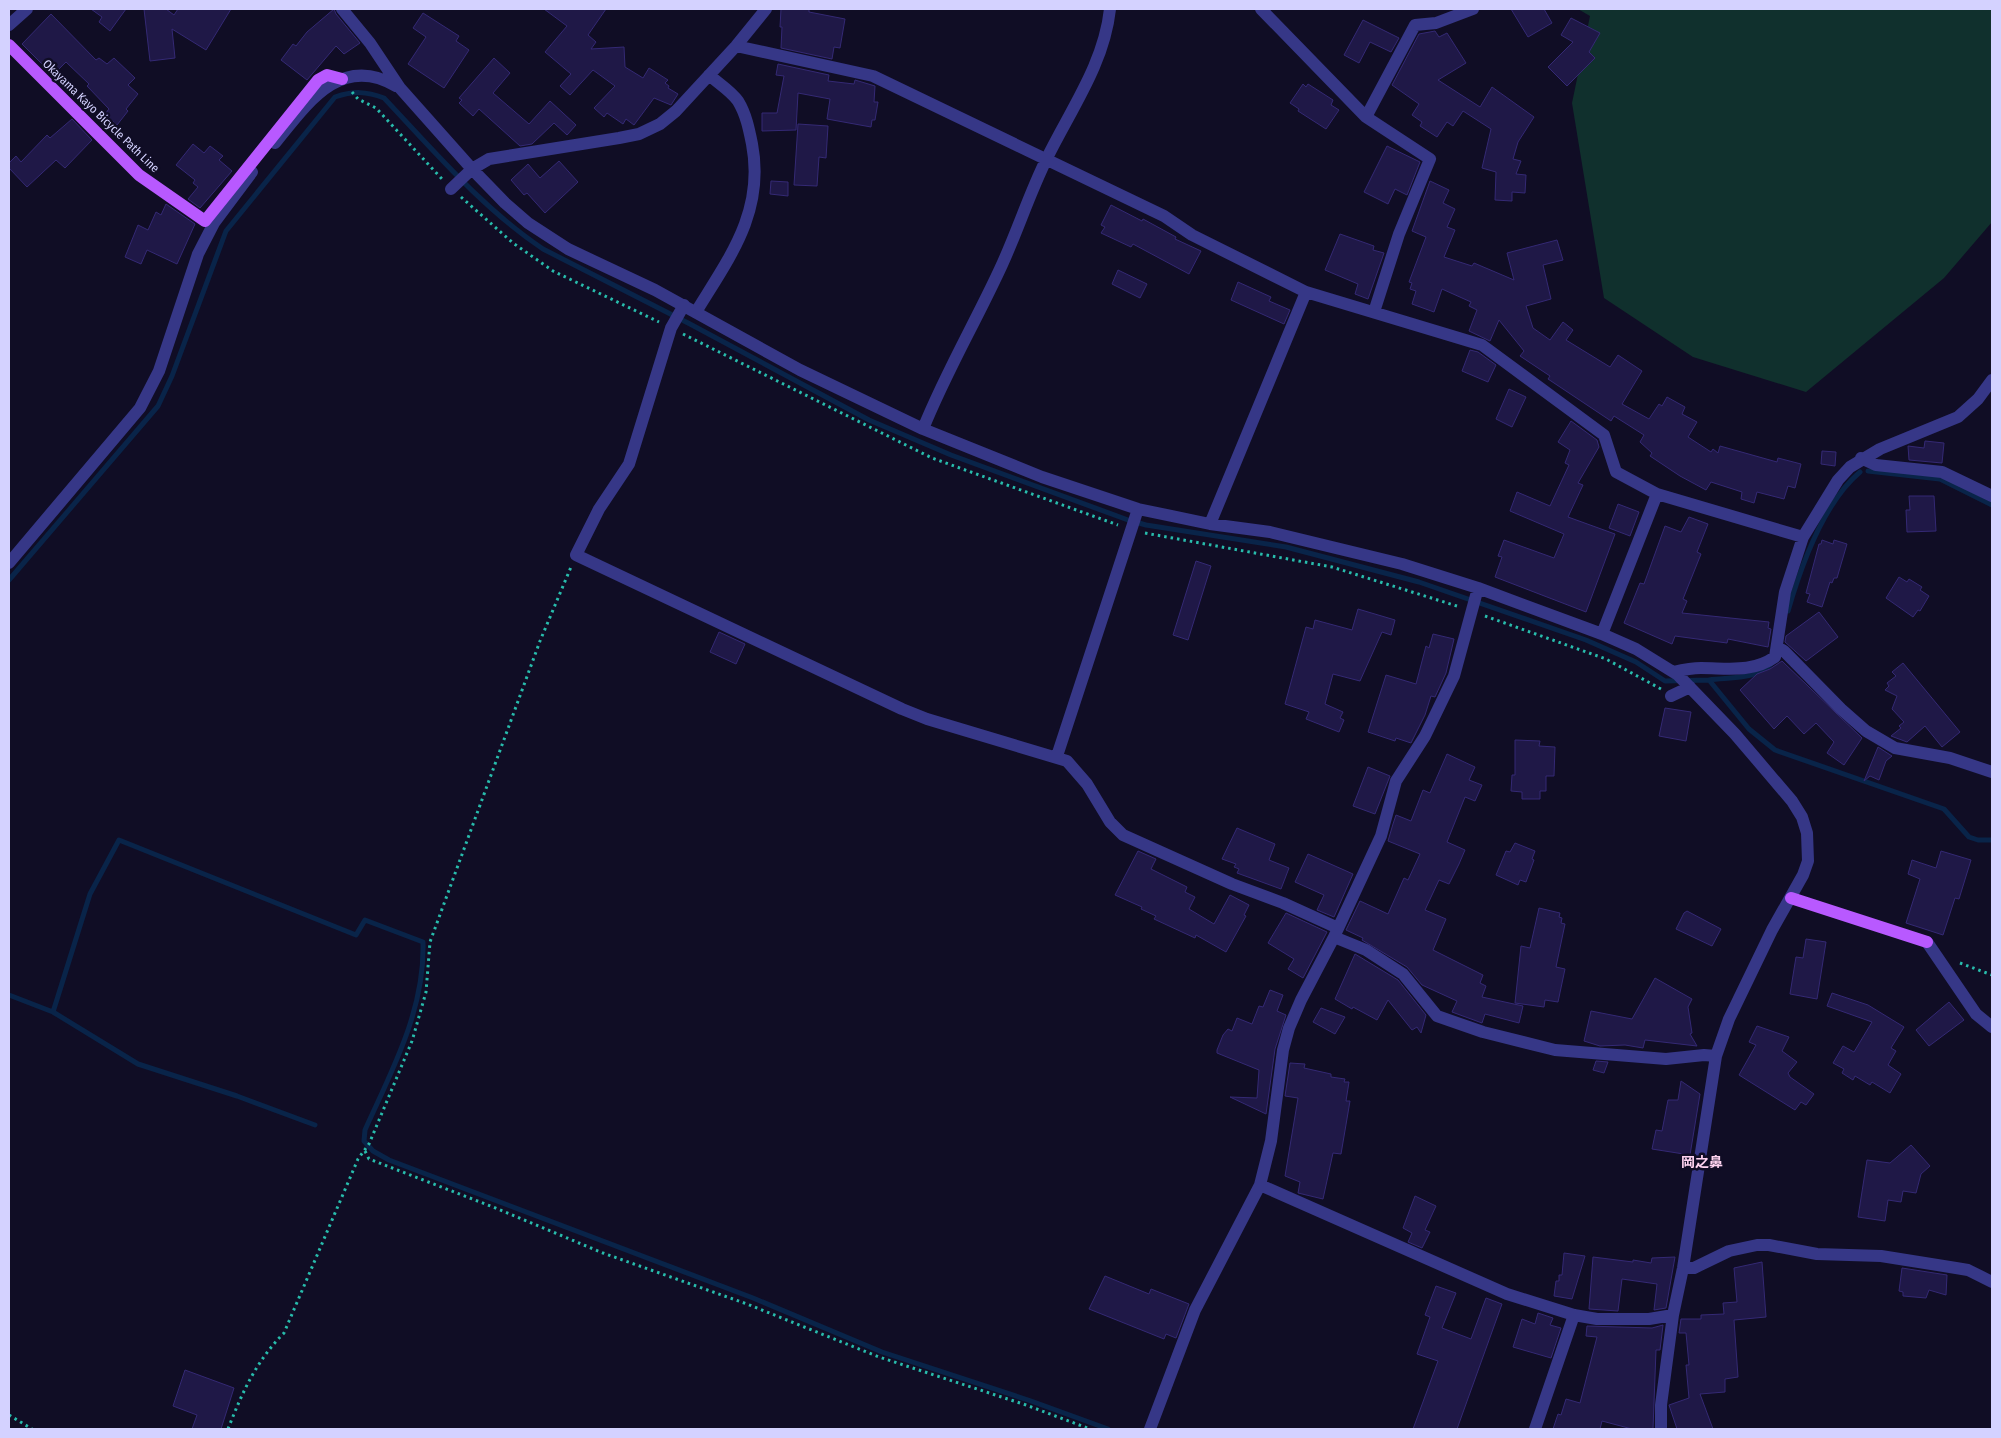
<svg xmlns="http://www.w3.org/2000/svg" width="2001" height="1438" font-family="'Fira Sans Condensed','Noto Sans JP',sans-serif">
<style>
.green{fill:#10302d}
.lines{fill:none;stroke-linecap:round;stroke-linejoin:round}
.stream{stroke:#092449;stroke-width:5}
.building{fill:#1f1847;stroke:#342974}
.path{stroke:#28bcac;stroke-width:3;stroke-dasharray:2.5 4;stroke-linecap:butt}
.minor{stroke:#363787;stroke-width:12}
.major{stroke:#b859ff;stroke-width:12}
.labels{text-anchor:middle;stroke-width:5;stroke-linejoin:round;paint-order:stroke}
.street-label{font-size:12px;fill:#d4d2ff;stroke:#100d25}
.neighbourhood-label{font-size:14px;font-weight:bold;fill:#ffd4f1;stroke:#100d25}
</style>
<rect width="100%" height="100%" fill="#100d25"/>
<!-- green -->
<path class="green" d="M1578,9H1992V222L1944,278L1806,392L1693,357L1604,298L1572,103L1590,16Z"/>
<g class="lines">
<!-- stream -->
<path class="stream" d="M1868,471L1940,479L1992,505
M9,580L158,406L172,376L226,231L335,97C353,91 366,91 384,98C434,151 482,208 543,249L690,324L869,420L951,455L1128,520L1146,525L1286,547L1419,582L1586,640L1636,662L1665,681L1709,680L1749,729L1775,750L1944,809L1969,837L1978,840H1992
M1788,611C1801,566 1823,503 1860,472
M1709,680C1730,677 1758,680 1772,663
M9,995L53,1012L138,1064L237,1096L315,1125
M53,1012L90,894L119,840L356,935L365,920L423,942C425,1010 392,1070 365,1130L364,1141L373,1151L389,1160L753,1298L882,1352L1031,1401L1108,1429"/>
</g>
<!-- building -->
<path class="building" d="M91,9H126L110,31L99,22L102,17Z
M144,9H166L174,15L178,9H231L206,50L172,29L175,58L150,61Z
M334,9L336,14L360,43L344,54L336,46L307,80L281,60L293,44L296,46L307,32Z
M544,9H606L588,35L596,42L591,49L624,47L625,67L643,78L649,68L668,80L665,83L669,86L668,88L678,94L671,105L654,98L634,125L626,119L623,124L607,113L604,117L594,108L615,86L593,70L570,95L560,86L571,74L545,52L567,26Z
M781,9H809V12L845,19L840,48L834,47L832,59L781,48L782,27H780Z
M1511,9H1544L1552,23L1528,37Z
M423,13L459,36L456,41L469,50L444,88L408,64L426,37L413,28Z
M51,14L96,60L99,58L107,64L114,58L135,78L128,85L138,94L126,109L128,111L117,125L105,114L109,109L87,86L89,84L66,62L53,75L22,44Z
M1571,18L1600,33L1589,52L1595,58L1567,86L1548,67L1573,42L1561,35Z
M1363,20L1399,38L1391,52L1370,42L1359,63L1344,55Z
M1435,31L1439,37L1447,33L1466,63L1438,80L1480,107L1492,87L1534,117L1518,142L1513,159L1521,161L1516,174L1526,175L1525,193L1512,192V201L1495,200L1496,172L1482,168L1491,129L1463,111L1453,126L1447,122L1437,137L1420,126L1422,122L1412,115L1419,104L1392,85L1419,34Z
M494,58L510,73L493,93L529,124L550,101L576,125L567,135L554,123L532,144L520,146L479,109L473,116L459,103L462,100L459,98Z
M778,64L829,75L828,81L854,84L855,80L875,86L874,102H878L875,120H872L871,127L827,119L830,99L798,93L796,130L762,131V113H777L784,76L776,75Z
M1303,84L1306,87L1308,84L1333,100L1331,105L1339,110L1326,129L1298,111L1299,109L1290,103Z
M72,119L92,140L65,168L56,160L27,187L9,168V163L16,156L21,162L47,135L50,138Z
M798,124L828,126L826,158L819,157L817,186L794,185Z
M193,144L204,153L210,146L223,156L219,160L232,171L200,208L188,199L198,187L193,183L195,180L176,165Z
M1387,146L1420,162L1407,195L1395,189L1388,204L1364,192Z
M559,161L578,182L545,213L527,193L524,195L511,180L528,164L540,178Z
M771,181L788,182V196L770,194Z
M1430,181L1449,190L1443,203L1455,209L1447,227L1455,230L1444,257L1472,266L1474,263L1514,280L1507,253L1557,240L1563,260L1543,265L1551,299L1526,306L1533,328L1550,340L1563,322L1573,330L1566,340L1610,367L1618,355L1642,371L1622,404L1649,419L1659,404L1662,406L1667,397L1685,407L1682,414L1697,422L1688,437L1711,452L1713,449L1718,453L1720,446L1777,462L1778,458L1801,464L1795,488L1788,486L1784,499L1757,492L1754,503L1741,499L1742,492L1711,482L1706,490L1680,476L1650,456L1652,453L1640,442L1644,435L1614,416L1611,421L1548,379L1550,376L1520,356L1524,351L1499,320L1490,341L1469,331L1477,310L1469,306L1471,302L1442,289L1434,312L1412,304L1416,291L1410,289L1412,283L1409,282L1426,237L1412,231Z
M166,204L195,224L177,264L147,250L141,264L125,257L138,225L148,230L156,212L161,215Z
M1111,205L1142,221L1143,219L1176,237L1175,239L1201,251L1189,274L1133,244L1131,247L1101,233L1105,227L1101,225Z
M1340,234L1374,246L1373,250L1384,253L1368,299L1355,294L1358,284L1325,270Z
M1118,270L1147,284L1140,298L1112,284Z
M1238,282L1271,297L1269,301L1290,310L1284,324L1231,300Z
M1470,350L1478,352L1496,365L1488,382L1462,371Z
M1509,389L1526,397L1512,427L1496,419Z
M1571,421L1597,440L1599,447L1578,483L1583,485L1568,517L1615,534L1586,612L1495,577L1502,557L1498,556L1504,540L1554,558L1564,534L1510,511L1517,492L1550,506L1569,465L1565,463L1570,450L1558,442Z
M1925,441L1944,443L1942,463L1909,460L1908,446L1924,448Z
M1822,451L1836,452L1835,466L1821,464Z
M1909,496H1934L1936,531L1907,532L1906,510H1910Z
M1618,504L1639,512L1630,536L1609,528Z
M1689,517L1708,524L1697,552L1701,554L1683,599L1687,601L1682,613L1769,622L1768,628L1771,629L1768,647L1728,639L1727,643L1675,636L1672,644L1624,623L1640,583L1644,584L1665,526L1681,532Z
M1822,540L1833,544L1834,540L1847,544L1837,578H1834L1832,583L1830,582L1822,607L1807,602L1810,594L1806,593L1819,544H1821Z
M1196,561L1211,566L1188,640L1173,635Z
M1899,577L1907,582L1909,579L1922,587L1920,590L1929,596L1920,611L1918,610L1913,617L1886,598Z
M1358,609L1395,620L1391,635L1382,632L1360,681L1333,674L1325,704L1343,712L1340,718L1344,720L1339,732L1306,719L1309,712L1285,704L1306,627L1313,629L1315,620L1352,630Z
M1819,612L1838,637L1806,661L1785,642L1786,636Z
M719,632L745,644L736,664L710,652Z
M1433,634L1454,639L1446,673L1435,697L1431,696L1425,715L1411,743L1396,738L1395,741L1368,732L1386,675L1416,684L1426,646L1429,648Z
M1782,661L1862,738L1844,765L1827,753L1834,742L1816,723L1804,734L1787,716L1774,729L1740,690L1757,674L1770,669Z
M1903,663L1960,732L1942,747L1925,726L1907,742L1891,736L1901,728L1899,726L1904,722L1892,709L1897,696L1885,690L1889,686L1887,683L1896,676L1892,672Z
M1665,708L1691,712L1686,741L1659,736Z
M1515,740L1540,741L1539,746L1555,747L1554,776H1546V791H1540V799H1522V792L1511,791L1512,775H1515Z
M1878,747L1892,756L1886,761L1879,780L1870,776L1864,781Z
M1447,754L1475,767L1469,780L1482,785L1475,801L1465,797L1447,842L1465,850L1459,864L1449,884L1439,880L1425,910L1446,919L1433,950L1483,975L1480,983L1486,986L1482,997L1523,1006L1519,1023L1485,1014L1482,1023L1452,1012L1457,1001L1422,985L1407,967L1362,940L1363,938L1346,930L1360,901L1388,914L1404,878L1408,880L1420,854L1388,841L1393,824L1396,815L1411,821L1423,790L1430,793Z
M1368,767L1390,776L1375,814L1353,806Z
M1237,828L1275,844L1269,860L1289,868L1281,889L1237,873L1239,869L1234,867L1236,864L1222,859Z
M1515,843L1535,851L1532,859L1534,860L1526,882L1520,880L1518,885L1496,875L1506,851L1510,852Z
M1138,851L1156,859L1151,869L1187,887L1185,892L1195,897L1189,909L1214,924L1230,895L1249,905L1244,915L1246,916L1226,952L1196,935L1195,938L1154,919L1156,916L1141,909L1142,907L1115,895Z
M1941,851L1971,860L1959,899L1955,898L1943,935L1906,923L1920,879L1908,874L1912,860L1936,868Z
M1308,854L1353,874L1334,917L1317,910L1324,895L1295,882Z
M1539,908L1560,913L1559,917L1562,918L1561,923L1565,924L1556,967L1565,969L1558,1002L1545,1000L1544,1007L1515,1003L1521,946L1530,948Z
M1687,911L1721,929L1712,946L1676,929L1684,913Z
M1286,913L1327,932L1303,978L1288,969L1294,959L1268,943Z
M1806,939L1826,942L1817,999L1790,994L1796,957L1803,958Z
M1355,954L1398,980L1426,1015L1421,1033L1417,1027L1412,1030L1388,1000L1377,1020L1353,1007L1352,1009L1335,999Z
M1655,978L1692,999L1688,1007L1692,1033L1690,1034L1697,1046L1645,1040L1643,1048L1625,1045L1600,1046L1584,1041L1591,1011L1632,1019Z
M1270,990L1283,995L1277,1011L1286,1015L1275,1049L1266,1114L1230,1097L1257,1098L1259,1070L1217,1053V1050L1223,1035L1228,1029L1232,1031L1237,1018L1252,1024L1259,1006L1263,1007Z
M1832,993L1868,1005L1904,1027L1891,1048L1896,1051L1888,1065L1901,1074L1890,1093L1872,1082L1870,1085L1855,1076L1853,1080L1842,1073L1844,1069L1833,1063L1843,1046L1854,1052L1872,1022L1827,1006Z
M1949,1002L1964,1020L1929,1046L1916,1030Z
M1321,1008L1345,1017L1335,1034L1313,1022Z
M1757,1026L1789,1037L1782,1051L1797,1062L1788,1073L1790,1077L1814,1094L1806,1105L1801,1102L1795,1110L1739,1075L1756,1045L1749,1042Z
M1596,1061L1608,1062L1604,1073L1593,1070Z
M1290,1063L1305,1064L1304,1068L1331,1074V1077L1345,1079L1344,1082H1349L1346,1101H1350L1341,1154L1333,1153L1323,1199L1298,1193L1300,1182L1285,1176L1298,1098L1285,1096Z
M1681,1081L1700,1094L1690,1155L1652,1149L1656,1130L1662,1131L1668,1100H1678Z
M1911,1145L1930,1166L1921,1174L1916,1193L1903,1191L1901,1202L1888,1200L1885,1221L1858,1217L1867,1160L1890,1163Z
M1415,1196L1436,1206L1425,1230L1430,1232L1422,1248L1408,1242L1412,1233L1403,1228Z
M1564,1253L1585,1256L1572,1299L1554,1296L1556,1281H1559V1275H1562Z
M1593,1257L1633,1262V1260L1651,1263L1652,1258L1675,1257L1666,1308L1654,1310L1657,1284L1622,1279L1618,1311L1589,1309Z
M1762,1262L1766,1317L1734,1320L1738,1377L1725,1379V1392L1700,1394L1713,1429H1677L1669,1405L1689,1398L1686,1365H1689L1686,1333H1679L1681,1319H1701V1315L1724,1314L1723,1303L1737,1302L1734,1268Z
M1902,1268L1947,1275L1946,1295L1929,1290L1926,1298L1903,1296V1292L1899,1291Z
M1105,1276L1149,1294L1151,1289L1189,1304L1176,1338L1166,1334L1164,1339L1089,1309Z
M1436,1286L1456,1293L1442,1328L1471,1339L1486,1298L1502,1304L1457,1429H1413L1438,1361L1417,1354L1430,1317L1425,1315Z
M1538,1313L1553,1318L1550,1325L1561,1328L1551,1358L1513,1347L1522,1319L1535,1324Z
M1663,1325L1660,1350H1656L1653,1429H1632L1602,1421L1600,1429H1553L1558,1414L1561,1415L1566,1399L1580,1403L1597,1337L1586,1336L1587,1326L1652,1328Z
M185,1370L234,1388L221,1429H192L197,1415L173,1406Z"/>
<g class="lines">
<!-- path -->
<path class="path" d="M352,92L358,99L376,108L442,179
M461,197L513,243L553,271L659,322
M683,334L932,458L1118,525
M1145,533L1332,567L1460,607
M1485,616L1606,659L1661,689
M1960,963L1992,975
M365,1151L369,1159L493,1207L603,1253L747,1304L879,1357L1026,1405L1090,1429
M9,1415L32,1429
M228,1429C242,1393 256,1361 284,1333L358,1159L369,1144L412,1041L426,992L430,942L540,641L571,567"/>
<!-- minor -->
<path class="minor" d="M342,9L370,43L400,88L472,169L505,203L528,223L568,249L655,290L800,370L923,429L1042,477L1138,509L1210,524L1270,532L1402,564L1478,588L1602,634L1636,649L1678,675L1735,734L1792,801L1802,817L1807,833L1808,861L1803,875L1772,930L1729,1019L1716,1056L1683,1268L1673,1315L1661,1405V1429
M1261,9L1366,117
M9,25L27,9
M736,46L873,76L1164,216L1192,235L1306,292L1482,345L1604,435L1616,472L1657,494L1803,537
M275,143C306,105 340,53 396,86
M451,189L472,169L489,159L619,138L639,134L660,124L676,111L736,46L766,9
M684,305L671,328L629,464L599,509L576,555L902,709L927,719L1067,761L1087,784L1110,822L1123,835L1232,884L1283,903L1338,928
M696,312C729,258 765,212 752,144C749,129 746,114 738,101C731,91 718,83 709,75
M1374,312L1399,234L1430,159L1366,117L1415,25L1436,23L1473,9
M923,429C945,374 975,323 1000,269C1017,233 1029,194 1047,158C1071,109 1104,64 1110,9
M1861,458L1876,465L1942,472L1992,496
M1210,524L1306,292
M9,563L140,408L159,371L198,254L214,223L252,172
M1602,634L1657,494
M1777,647L1784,651L1841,709L1866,731L1895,748L1950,758L1992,772
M1673,672C1682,670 1692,668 1701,668C1728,668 1752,673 1775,657L1785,592L1803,537L1838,480L1850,467L1880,449L1958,417L1978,399L1992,380
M1671,696L1690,687
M1057,756L1138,509
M1334,937L1366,950L1403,974L1437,1016L1483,1032L1555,1050L1666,1059L1704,1055L1716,1056
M1927,942L1976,1014L1992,1027
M1260,1185L1507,1294L1574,1315L1597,1319H1649L1673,1315
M1683,1268H1694L1729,1251L1757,1245H1769L1817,1254L1881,1256L1956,1268L1968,1270L1992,1282
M1150,1429L1195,1310L1260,1185L1271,1141L1283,1050L1289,1028L1301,1000L1334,937L1381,836L1396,781L1425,736L1454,676L1478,588
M1535,1429L1574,1315"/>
<!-- major -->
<path class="major" d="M9,45L139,175L205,221L318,80L327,75L342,79
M1791,898L1927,942"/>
</g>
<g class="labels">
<!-- street labels -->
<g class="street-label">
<text transform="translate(101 116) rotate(44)" y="4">Okayama Kayo Bicycle Path Line</text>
</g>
<!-- neighbourhood labels -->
<g class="neighbourhood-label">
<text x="1702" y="1167">岡之鼻</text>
</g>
</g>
<!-- border -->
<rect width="2001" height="1438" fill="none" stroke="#d4d2ff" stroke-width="20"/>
</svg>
